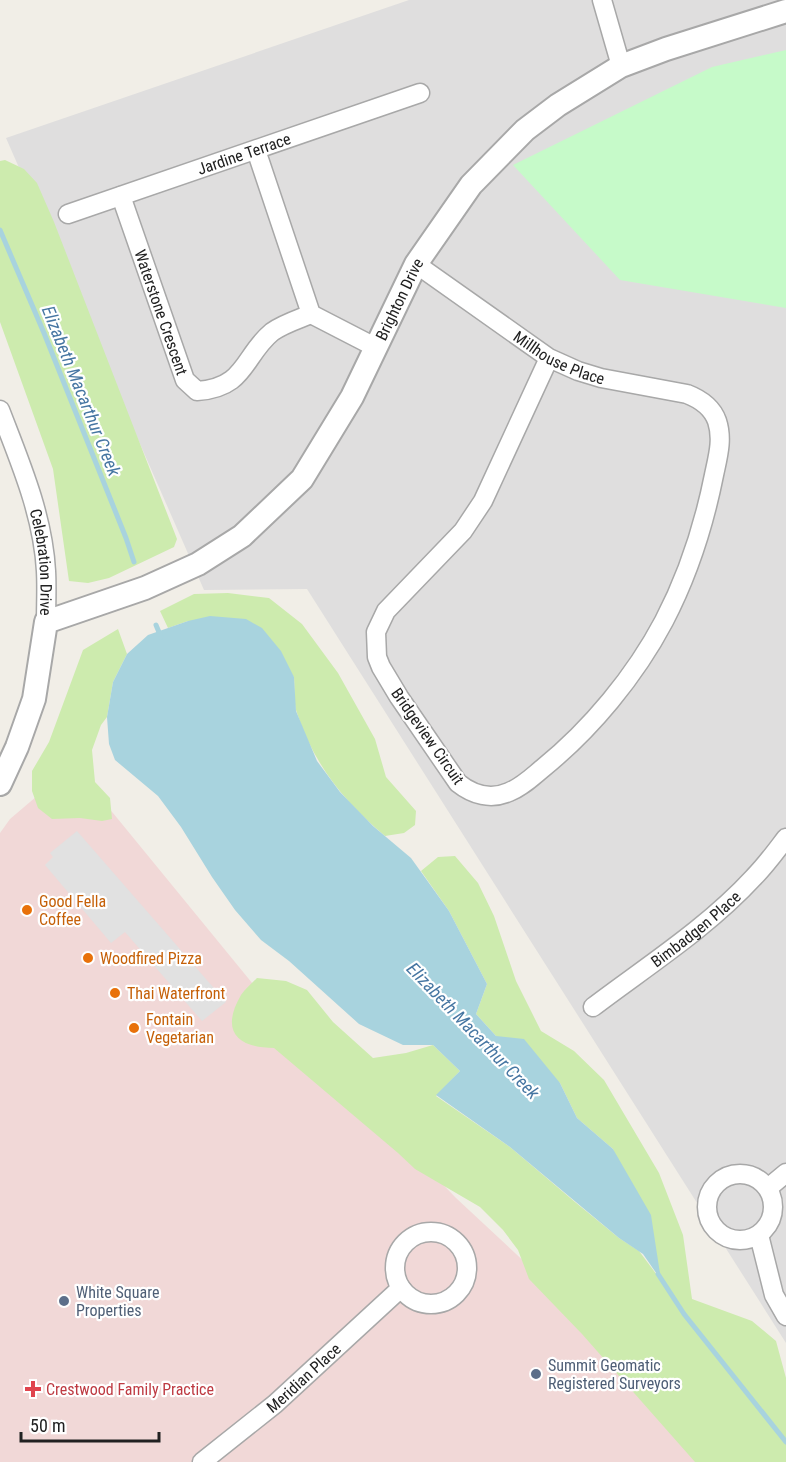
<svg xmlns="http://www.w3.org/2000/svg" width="786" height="1462" font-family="'Roboto Condensed',sans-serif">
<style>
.residential{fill:#dfdede}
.commercial{fill:#f1d8d7}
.grass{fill:#cdebae}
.park{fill:#c6fac9}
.parking{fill:#e1e1e1}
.water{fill:#a8d3de}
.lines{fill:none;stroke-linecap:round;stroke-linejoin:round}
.stream{stroke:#a8d3de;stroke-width:5}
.minor-casing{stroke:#a8a8a8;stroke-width:21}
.tertiary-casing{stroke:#a8a8a8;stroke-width:26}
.minor{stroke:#fff;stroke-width:18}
.tertiary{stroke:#fff;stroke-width:22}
.food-dot{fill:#e8710a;stroke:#fff;stroke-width:2}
.service-dot{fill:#5c6f8a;stroke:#fff;stroke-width:2}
.health-dot{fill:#e0444e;stroke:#fff;stroke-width:2}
.labels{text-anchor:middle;stroke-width:4.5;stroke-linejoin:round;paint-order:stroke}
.street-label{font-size:16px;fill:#212121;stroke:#fff}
.food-label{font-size:16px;fill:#c56008;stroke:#fff;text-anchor:start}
.service-label{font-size:16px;fill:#4e5e75;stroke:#fff;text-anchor:start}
.health-label{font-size:16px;fill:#be3a42;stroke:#fff;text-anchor:start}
.water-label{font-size:18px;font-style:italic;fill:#4676a2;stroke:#fff}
</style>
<rect width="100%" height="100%" fill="#f1eee7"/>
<!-- residential -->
<path class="residential" d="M409,0H786V1343L307,589L204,590L6,138Z"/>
<!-- commercial -->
<path class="commercial" d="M70,768L113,813L275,1011L456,1198L603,1335L720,1462H0V833L10,819Z"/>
<!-- grass -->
<path class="grass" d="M5,160L24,169L37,183L54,222L177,539L174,547L109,578L88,583L69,581L53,469L0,322V161Z
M228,593L269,598L302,624L338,673L375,739L386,777L416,811L415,825L404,833L385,836C345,803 313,763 297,713C293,702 295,688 294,677L188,621L168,628L160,611L194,594Z
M118,629L127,654L113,682L107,717L101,725L92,750L95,782L110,798L112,819L102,821L80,818L52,819L38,808L32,791V771L49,742L83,650Z
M455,856L478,883L494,916L516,981L541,1031L574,1051L604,1080L659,1173L683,1235L692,1299L752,1321L776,1341L786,1378V1462H695L582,1334L529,1279L518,1250L503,1230L480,1207L415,1169L398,1153L274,1048C237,1048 220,1031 241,995C245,989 252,983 257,978L286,981L307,990L333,1022L373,1058L406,1053L433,1045L460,1071L436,1096L510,1147L575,1202L619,1238L639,1251L660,1279L613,1149L577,1118L560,1083L496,1036L476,1014L487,984L449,911L421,871L438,857Z"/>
<!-- park -->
<path class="park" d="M786,50V308L620,280L513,165L712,67Z"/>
<!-- parking -->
<path class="parking" d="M77,831L226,1002L202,1021L125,932L111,943L45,865L53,857L50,853Z"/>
<!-- water -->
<path class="water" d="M210,616L246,619L262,628L281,651L294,677L296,711L317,761L340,792L373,826L411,858L449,911L487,984L476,1014L496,1036L524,1039L560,1083L577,1118L613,1149L651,1215L661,1280L643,1254L619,1238L510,1147L436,1095L460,1071L433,1045H403L359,1024L289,961L261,940L235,910L212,877L181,827L158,796L115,760L109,744L107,717L113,682L127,654L148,635L188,621Z"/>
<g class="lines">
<!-- stream -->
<path class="stream" d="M0,230L44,333L126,538L134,562
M156,625L161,637
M658,1274L684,1314L786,1442"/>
<!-- minor casing -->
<g class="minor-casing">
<g id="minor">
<path d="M602,0L621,66"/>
<path d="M256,150L311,314L375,347"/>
<path id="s1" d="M121,196L185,380L197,391C246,388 243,356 272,332C283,324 299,319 311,314"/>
<path id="s2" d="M68,214L420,93"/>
<path id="s3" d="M416,264L549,358L578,371L601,378L687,394C700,399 712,407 717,421C723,439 718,456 714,475C704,525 688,575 664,621C635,676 591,729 543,768C532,777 522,787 509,792C491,800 473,795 458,783L399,697L381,667L377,657L376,632L386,611L463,531L483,501L549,358"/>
<path id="s4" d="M0,410C20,462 43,515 46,571C47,588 46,605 46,622"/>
<path id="s5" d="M593,1007C647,966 707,928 754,877C766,865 776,851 786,838"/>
<circle cx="740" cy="1207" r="33"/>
<path d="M768,1188L786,1173"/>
<circle cx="431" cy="1268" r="36"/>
<path d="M759,1235L774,1295L786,1316"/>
<path id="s6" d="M202,1462L275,1404L401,1288"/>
</g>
</g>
<!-- tertiary casing -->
<g class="tertiary-casing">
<g id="tertiary">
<path id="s7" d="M0,784L17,747L34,699L46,622L145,588L198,564L242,536L302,479L352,397L416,264L471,185L525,130L558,105L621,66L666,49L786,11"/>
</g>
</g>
<!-- minor -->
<use href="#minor" class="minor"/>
<!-- tertiary -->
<use href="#tertiary" class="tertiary"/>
</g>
<!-- markers -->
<g class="food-dot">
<circle cx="27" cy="910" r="6"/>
<circle cx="88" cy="958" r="6"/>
<circle cx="115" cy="993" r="6"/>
<circle cx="134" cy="1028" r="6"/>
</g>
<g class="service-dot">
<circle cx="64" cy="1301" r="6"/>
<circle cx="536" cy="1374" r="6"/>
</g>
<path class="health-dot" d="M30 1380h6v6h6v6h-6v6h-6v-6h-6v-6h6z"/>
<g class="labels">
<!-- street labels -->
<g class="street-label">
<text dy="6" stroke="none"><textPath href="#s2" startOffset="186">Jardine Terrace</textPath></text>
<text dy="6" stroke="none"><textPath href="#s7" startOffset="672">Brighton Drive</textPath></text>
<text dy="6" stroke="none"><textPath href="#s1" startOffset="123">Waterstone Crescent</textPath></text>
<text dy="6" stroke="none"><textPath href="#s3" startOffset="172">Millhouse Place</textPath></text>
<text dy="6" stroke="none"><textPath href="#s4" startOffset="159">Celebration Drive</textPath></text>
<text transform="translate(428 736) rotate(55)" y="6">Bridgeview Circuit</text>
<text dy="6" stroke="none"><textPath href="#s5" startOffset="129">Bimbadgen Place</textPath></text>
<text dy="6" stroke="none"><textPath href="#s6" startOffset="132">Meridian Place</textPath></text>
</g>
<!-- food labels -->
<g class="food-label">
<text x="39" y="907">Good Fella<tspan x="39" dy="18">Coffee</tspan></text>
<text x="100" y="964">Woodfired Pizza</text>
<text x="127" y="999">Thai Waterfront</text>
<text x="146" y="1025">Fontain<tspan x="146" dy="18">Vegetarian</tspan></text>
</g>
<!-- service labels -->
<g class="service-label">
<text x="76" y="1298">White Square<tspan x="76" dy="18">Properties</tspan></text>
<text x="548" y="1371">Summit Geomatic<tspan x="548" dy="18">Registered Surveyors</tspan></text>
</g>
<!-- health labels -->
<g class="health-label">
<text x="46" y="1395">Crestwood Family Practice</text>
</g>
<!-- water labels -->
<g class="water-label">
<text transform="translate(81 391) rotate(68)" y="6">Elizabeth Macarthur Creek</text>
<text transform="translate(473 1031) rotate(46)" y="6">Elizabeth Macarthur Creek</text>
</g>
</g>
<!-- scale -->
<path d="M21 1432v9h138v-9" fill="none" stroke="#212121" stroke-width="3"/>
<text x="30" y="1432" font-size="18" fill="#212121" stroke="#ffffff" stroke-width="4.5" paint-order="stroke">50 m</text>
</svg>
